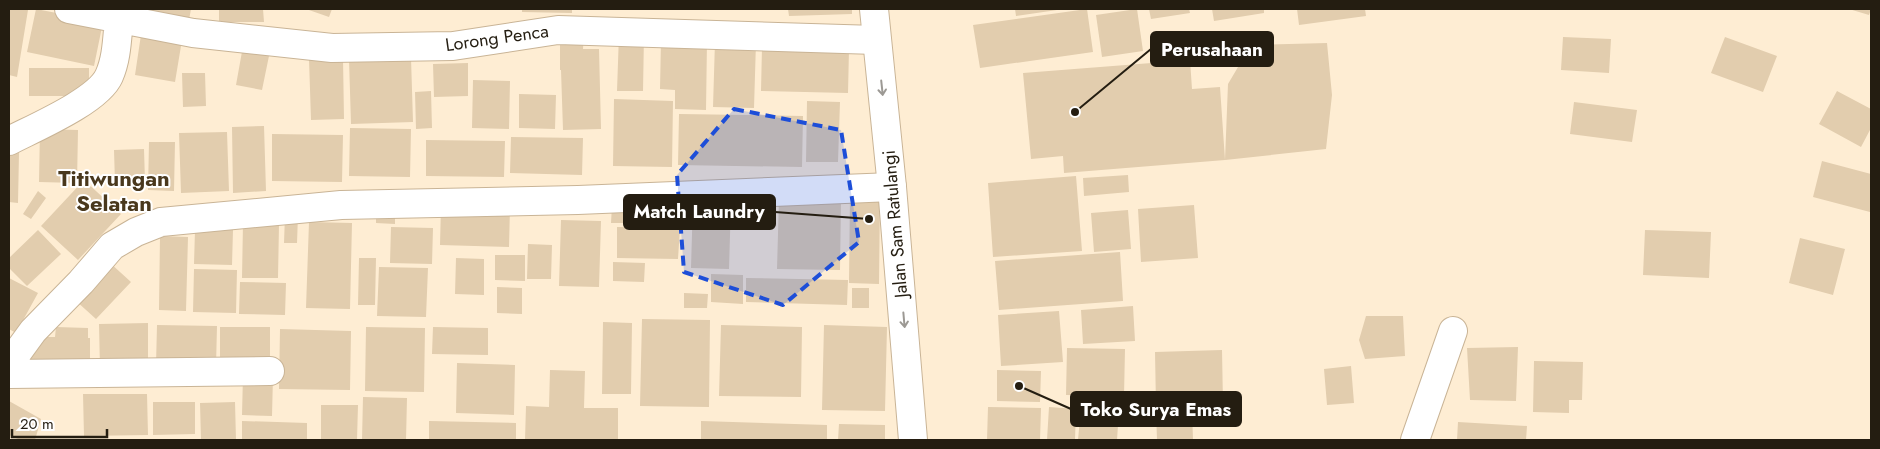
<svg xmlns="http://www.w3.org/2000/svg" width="1880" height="449" font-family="Jost,sans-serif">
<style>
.building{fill:#e2cdae}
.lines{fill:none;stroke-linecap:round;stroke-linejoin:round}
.street-casing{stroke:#c9b496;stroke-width:30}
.primary-casing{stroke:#c9b496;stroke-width:30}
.street{stroke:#fff;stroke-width:28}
.primary{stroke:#fff;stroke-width:28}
.oneway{stroke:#9c9994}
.marked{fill:#1d4ed8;fill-opacity:0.2;stroke:#1d4ed8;stroke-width:4;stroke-dasharray:10 6;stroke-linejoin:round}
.labels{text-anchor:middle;stroke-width:4;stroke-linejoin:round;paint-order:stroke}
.street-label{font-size:18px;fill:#241d11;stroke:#fff}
.district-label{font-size:22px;font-weight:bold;fill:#49381d;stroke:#fff}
.leader{fill:none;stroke:#241d11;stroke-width:2}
.callout-dot{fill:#241d11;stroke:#fff;stroke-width:2}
.callout{fill:#241d11;stroke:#241d11;stroke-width:2}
.callout-label{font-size:19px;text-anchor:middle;font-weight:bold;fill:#fff}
</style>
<rect width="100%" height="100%" fill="#feedd3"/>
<!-- building -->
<path class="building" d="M9,9L28,10L17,77L9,75Z
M36,9L103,22L94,66L27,52Z
M131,9H191L189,20Z
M219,9H263L264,22H219Z
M306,9H332L329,17Z
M522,9H572V13L522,12Z
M788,9H852V14L789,16Z
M1015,9H1057V10L1016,16Z
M1087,9L1093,52L980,68L973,25Z
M1137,9L1143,51L1102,57L1096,15Z
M1149,9H1189L1190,13L1151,19Z
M1212,9H1264V13L1214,21Z
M1297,9H1365L1366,16L1299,25Z
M1849,9H1871L1869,15Z
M142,28L183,34L175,82L135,75Z
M560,31H584L583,49H599L601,129L563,130L561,70H560Z
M619,34L644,35L643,91H617Z
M1563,37L1611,39L1609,73L1561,70Z
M1725,37L1777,56L1763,92L1711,73Z
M661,40L707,41L706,110L675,109V90L660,89Z
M715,41L756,42L754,108L713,107Z
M1327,43L1332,95L1326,149L1225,160L1228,84L1251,45Z
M243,46L270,51L262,90L236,85Z
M762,47L849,49L848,93L761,91Z
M343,58L344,119L311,120L309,59Z
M411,58L413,122L351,124L349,59Z
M1190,60L1192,89L1220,87L1225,160L1064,173L1063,156L1031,159L1023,73Z
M468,63V96L434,97L433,64Z
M29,68H89V96H29Z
M182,73H205L206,106L183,107Z
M473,80L510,81L509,129L472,128Z
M431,91L432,128L416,129L415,92Z
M1837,91L1871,109V128L1861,147L1819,124Z
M519,94L556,95L555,129L519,128Z
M614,99L673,101L672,167L613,166Z
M807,101L840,102L838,162H806Z
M1574,102L1637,110L1632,142L1570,134Z
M679,114L803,116L802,167L678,165Z
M264,126L266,191L233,193L232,127Z
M350,128L411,129L410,177L349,176Z
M40,129L78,130L77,183L39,182Z
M227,132L229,191L181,193L179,133Z
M272,134L343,135L342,182L272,181Z
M511,137L583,138L582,175L510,173Z
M426,140L505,141L504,177L426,176Z
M149,142H175L174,191L148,190Z
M144,149L145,182L115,183L114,150Z
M9,153H19L18,203L9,202Z
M1822,161L1871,174L1870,212L1813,197Z
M1128,175L1129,192L1084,196L1083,178Z
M1076,176L1082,251L993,257L988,183Z
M84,180L121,214L78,260L41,226Z
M38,191L46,198L31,219L23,214Z
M850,195H880L879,284L849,283Z
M779,198L841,199L840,270L777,269Z
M693,201L731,202L729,269L691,268Z
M612,205H626V223H611Z
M1194,205L1198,258L1141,262L1138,209Z
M441,206L510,207L509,247L440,245Z
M376,207L395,208V224L376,223Z
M1128,210L1131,249L1094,252L1091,213Z
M285,215H298L297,243H284Z
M561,220L601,221L599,287L559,286Z
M309,222L352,223L350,309L306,308Z
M243,223L279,224L278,278H242Z
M391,227L433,228L432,264L390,263Z
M617,227L680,228L678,259L617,258Z
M38,230L61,254L27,286L9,268V258Z
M195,230H233L232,265L194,264Z
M1645,230L1711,232L1709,278L1643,275Z
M160,236L188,237L186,311L159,310Z
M1800,238L1845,249L1833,295L1789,283Z
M528,244L552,245L551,279H527Z
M1120,252L1123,301L999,310L995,261Z
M495,255H525V281L495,280Z
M359,258H376L375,305H358Z
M456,258L484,259V295L455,294Z
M109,262L131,282L96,319L75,300Z
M613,262L645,263L644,282L613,281Z
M379,267L428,268L426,317L377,316Z
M194,269L237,270L236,313L193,312Z
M711,274L743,275V304L711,302Z
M9,278L38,293L16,333L9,329Z
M746,278L848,280L847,305L746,302Z
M240,282L286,283L285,315L239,314Z
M497,287L522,288V314L497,313Z
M852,288H869V308H852Z
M684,293L708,294L707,308H684Z
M1133,306L1135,341L1083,344L1081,310Z
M1059,311L1063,362L1001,366L998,315Z
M1366,316H1403L1405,356L1365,359L1359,340Z
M642,319L710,320L709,407L640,406Z
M603,322L632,323L631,394H602Z
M148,323V367L100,368L99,324Z
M157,325L217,326L216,366L156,365Z
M721,325L802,327L801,397L719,396Z
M824,325L887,327L885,411L822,410Z
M56,327L88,328V338H90V366L28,364L29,337H55Z
M220,327H270V364H220Z
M366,327L425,328L424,392L365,391Z
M433,327L488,328V355L432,354Z
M280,329L351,331L350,390L279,389Z
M1518,347L1516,401L1470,400L1467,348Z
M1067,348L1125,349L1124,396L1066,395Z
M1222,350L1223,404L1156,406L1155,352Z
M1534,361L1583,362L1582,400H1569V413L1533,412Z
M457,363L515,365L514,415L456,413Z
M1351,366L1354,403L1327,405L1324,369Z
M550,370L585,371L584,408H618V440H525L526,406L549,407Z
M997,370L1041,371L1040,402L997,401Z
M243,375L273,376L272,416L242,415Z
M83,394H147L148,435L84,436Z
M363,397L407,398L406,440H362Z
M9,401L41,419L35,440H20L9,435Z
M153,402H195V434L153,435Z
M235,402L236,440H201L200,403Z
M321,405H358L357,440H321Z
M988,407L1041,408L1040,440H987Z
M1049,407L1076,409L1075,440H1047Z
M1081,407L1119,410L1117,440H1078Z
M1192,409L1193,440H1157L1156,410Z
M242,421L307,423V440H242Z
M429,421L516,423V440H429Z
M701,421L827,425V440H701Z
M1458,422L1527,426L1526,440H1457Z
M839,424L885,425V440H838Z"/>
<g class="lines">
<!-- street casing -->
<g class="street-casing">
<path id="street" d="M69,9L193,33L332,48L453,46L558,30L876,40
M9,141C34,128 98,101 109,76C117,58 117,38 119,19
M9,364L33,331L81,282L112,246L136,232L161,222L341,205L578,200L892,187
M9,374L270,371
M1415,440L1453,331"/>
</g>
<!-- primary casing -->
<g class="primary-casing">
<path id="primary" d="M874,9L892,187L913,440"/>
</g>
<!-- street -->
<use href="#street" class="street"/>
<!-- primary -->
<use href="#primary" class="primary"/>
</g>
<!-- one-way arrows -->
<defs><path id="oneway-shaft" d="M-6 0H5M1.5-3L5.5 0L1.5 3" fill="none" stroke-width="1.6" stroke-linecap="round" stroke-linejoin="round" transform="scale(1.25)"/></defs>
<g class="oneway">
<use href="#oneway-shaft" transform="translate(882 88) rotate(84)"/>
<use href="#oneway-shaft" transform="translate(904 320) rotate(85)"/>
</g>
<!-- marked area -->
<path class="marked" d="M734,109L841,130L859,242L783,305L684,272L677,175Z"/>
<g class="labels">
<!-- street labels -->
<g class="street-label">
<text transform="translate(497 38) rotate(-8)" y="6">Lorong Penca</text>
<text transform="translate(895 224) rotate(-95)" y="6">Jalan Sam Ratulangi</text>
</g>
<!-- district labels -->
<g class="district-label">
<text x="114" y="186">Titiwungan<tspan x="114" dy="25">Selatan</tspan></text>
</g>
</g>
<!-- callouts -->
<path class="leader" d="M1075 112L1151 49M869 219L775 212M1019 386L1071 409"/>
<g class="callout-dot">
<circle cx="1075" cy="112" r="5"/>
<circle cx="869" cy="219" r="5"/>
<circle cx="1019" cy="386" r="5"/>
</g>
<g class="callout">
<rect x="1151" y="32" width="122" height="34" rx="5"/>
<rect x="624" y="195" width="151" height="34" rx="5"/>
<rect x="1071" y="392" width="170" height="34" rx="5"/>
</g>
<g class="callout-label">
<text x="1212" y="56">Perusahaan</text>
<text x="699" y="218">Match Laundry</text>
<text x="1156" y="416">Toko Surya Emas</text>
</g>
<!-- border -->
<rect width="1880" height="449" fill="none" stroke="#241d11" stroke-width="20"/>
<!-- scale -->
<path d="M12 429v8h95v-8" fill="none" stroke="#241d11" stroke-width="2.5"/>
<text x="20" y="429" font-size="15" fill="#241d11" stroke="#ffffff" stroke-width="4" paint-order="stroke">20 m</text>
</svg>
